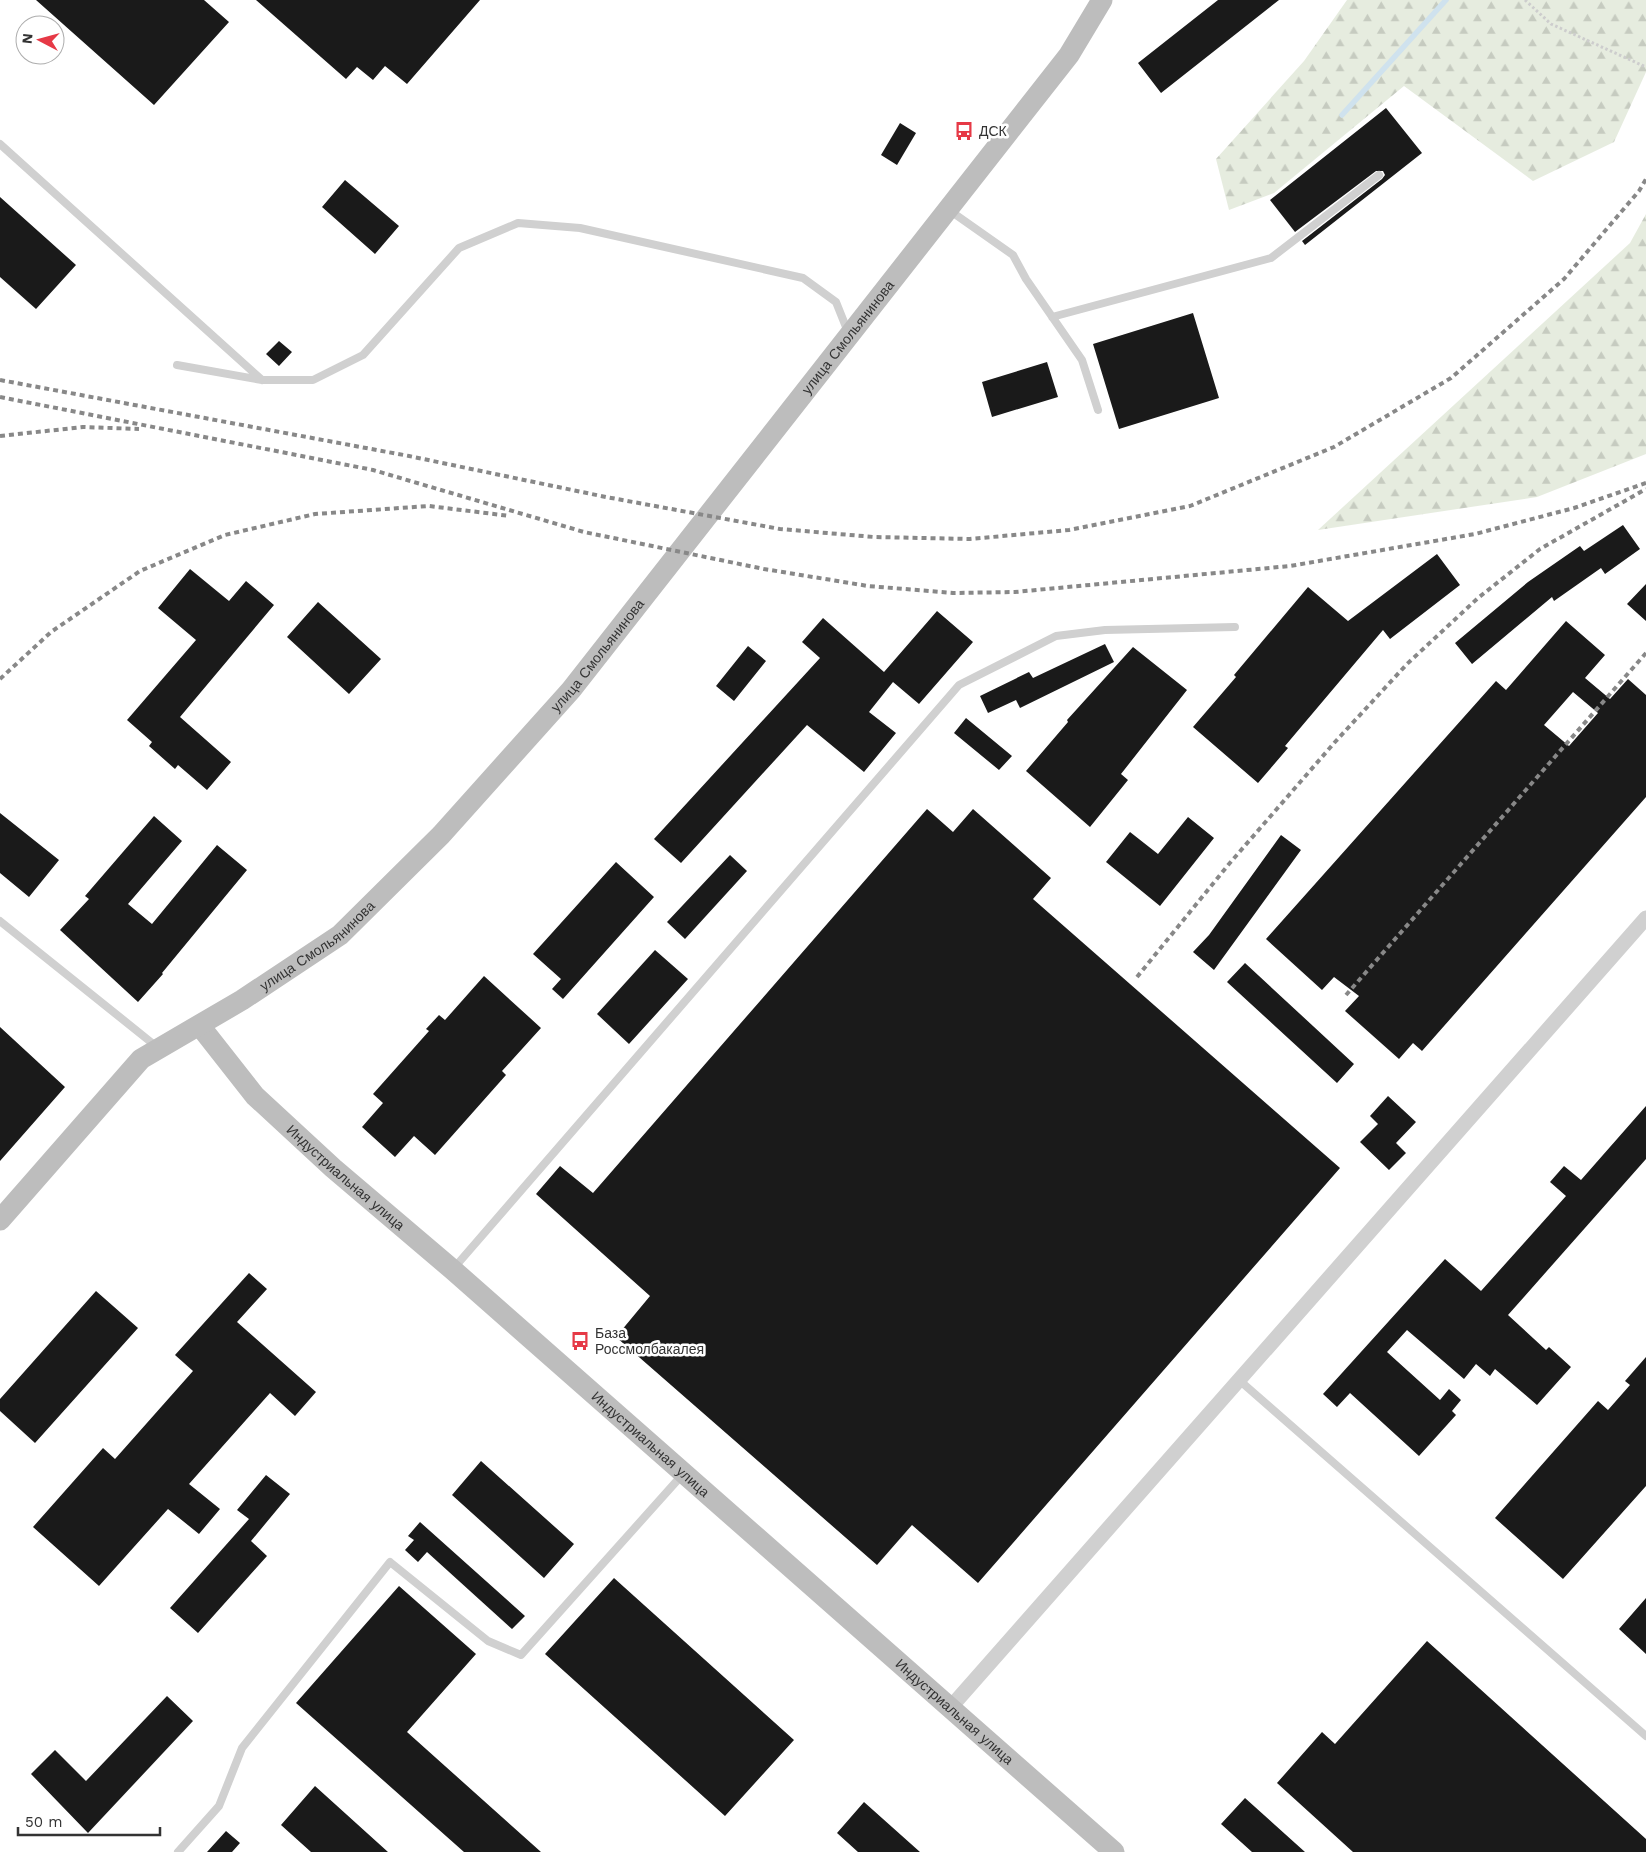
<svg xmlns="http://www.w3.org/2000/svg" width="1646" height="1852" font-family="'Work Sans',sans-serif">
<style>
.forest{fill:url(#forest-firs)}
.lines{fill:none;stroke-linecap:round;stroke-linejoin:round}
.stream{stroke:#cfe2ee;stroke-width:5.5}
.building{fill:#1a1a1a;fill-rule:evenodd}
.path{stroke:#cdcdcd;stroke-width:3;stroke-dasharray:2.5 2.5;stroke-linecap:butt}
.lane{stroke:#d0d0d0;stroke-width:8}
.street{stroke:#d0d0d0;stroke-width:15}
.secondary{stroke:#bdbdbd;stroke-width:21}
.rail{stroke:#888;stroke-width:4;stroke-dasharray:5 4;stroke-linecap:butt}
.labels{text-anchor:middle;stroke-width:5;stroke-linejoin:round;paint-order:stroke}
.poi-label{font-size:14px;fill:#333;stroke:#fff;text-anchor:start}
.street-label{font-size:14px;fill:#333;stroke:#fff}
</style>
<defs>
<pattern id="forest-firs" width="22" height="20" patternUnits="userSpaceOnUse" patternTransform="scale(1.25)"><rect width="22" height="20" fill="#e6ecdf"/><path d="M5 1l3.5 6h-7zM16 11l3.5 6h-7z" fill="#c6cbc0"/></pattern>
</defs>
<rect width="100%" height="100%" fill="#fff"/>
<!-- forest -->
<path class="forest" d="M1347,0H1646V72L1614,142L1533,181L1404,86L1274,193L1229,210L1216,159L1304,61Z
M1646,214V454L1537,497L1318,530L1630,243Z"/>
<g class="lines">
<!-- stream -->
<path class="stream" d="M1342,115L1446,0"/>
</g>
<!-- building -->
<path class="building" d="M36,0H204L229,22L154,105Z
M256,0H480L407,84L385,66L373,80L357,67L346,79Z
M1218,0H1279L1161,93L1138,63Z
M1386,108L1422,153L1305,245L1302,241L1382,179L1385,175L1383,171H1376L1295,232L1270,200Z
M900,123L916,133L897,165L881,155Z
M345,180L399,226L375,254L322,207Z
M0,197L76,265L36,309L0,277Z
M1193,313L1219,398L1119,429L1093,344Z
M279,341L292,352L279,366L266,354Z
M1047,362L1058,397L992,417L982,382Z
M1623,525L1640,549L1605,574L1601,568L1554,601L1552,597L1472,664L1455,643L1528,582L1580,546L1584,551Z
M1437,554L1460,585L1390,639L1383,630L1285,746L1288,748L1258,783L1193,727L1236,677L1234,675L1308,587L1348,621Z
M190,569L229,601L246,581L274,605L180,717L231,762L207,790L178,765L175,769L149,746L152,742L127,720L196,640L158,608Z
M1646,584V621L1627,604Z
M318,602L381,659L349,694L287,637Z
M937,611L973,642L919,704L893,682L869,712L896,733L864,772L807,725L681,863L654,839L820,658L802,642L823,618L884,672Z
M1566,621L1605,655L1585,678L1610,699L1628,679L1646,695V797L1422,1051L1413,1043L1399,1059L1345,1011L1359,996L1334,977L1322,990L1266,939L1496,681L1506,690ZM1573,692L1598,713L1569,746L1544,725Z
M1105,644L1114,662L1020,708L1016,700L988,713L980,696L1029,672L1033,678Z
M748,646L766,661L734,701L716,686Z
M1133,647L1187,690L1121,774L1128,780L1090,827L1026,771L1068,722L1067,720Z
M966,718L1012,756L999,770L954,733Z
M927,809L953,832L973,809L1051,878L1033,899L1340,1168L978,1583L912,1525L877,1565L616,1337L650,1296L536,1194L560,1166L593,1193Z
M0,813L59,860L29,897L0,873Z
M154,816L182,841L128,904L152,924L217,845L247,870L162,973L163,974L138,1002L60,930L89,899L85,896Z
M1188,817L1214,838L1160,906L1106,862L1130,832L1158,854Z
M1281,835L1301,850L1214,970L1193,952L1209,935Z
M730,855L747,871L685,939L667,922Z
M616,862L654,897L563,999L552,989L561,979L533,954Z
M655,950L688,979L629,1044L597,1014Z
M1245,963L1354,1064L1337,1083L1227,982Z
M484,976L541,1028L502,1071L506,1075L435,1155L414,1136L395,1157L362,1127L383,1103L373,1094L429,1031L426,1029L439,1015L445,1020Z
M0,1027L65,1087L0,1161Z
M1388,1096L1416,1122L1396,1143L1406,1153L1389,1170L1360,1142L1378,1124L1370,1116Z
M1646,1106V1159L1508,1315L1546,1350L1549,1347L1571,1367L1537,1405L1495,1369L1490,1376L1476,1364L1464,1379L1407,1330L1387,1352L1440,1400L1449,1389L1461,1400L1452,1411L1456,1415L1419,1456L1350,1393L1337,1407L1323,1394L1445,1259L1481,1291L1566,1196L1550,1182L1564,1166L1581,1180Z
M249,1273L267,1289L237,1322L316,1392L295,1416L270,1393L189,1484L220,1509L199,1534L168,1509L99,1586L33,1527L103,1448L115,1459L193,1371L175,1355Z
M96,1291L138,1328L35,1443L0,1411V1399Z
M1646,1357V1486L1563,1579L1495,1518L1598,1401L1608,1410L1630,1385L1625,1381Z
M481,1461L574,1544L544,1578L452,1495Z
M266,1475L290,1494L251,1541L267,1556L198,1633L170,1608L249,1519L237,1510Z
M420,1522L525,1616L512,1629L427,1552L418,1562L405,1550L414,1540L408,1536Z
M614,1578L794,1740L725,1816L545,1654Z
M399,1586L476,1654L407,1732L541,1852H464L296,1703Z
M1646,1598V1654L1619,1629Z
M1427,1641L1646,1839V1852H1353L1277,1783L1322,1732L1335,1744Z
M167,1696L193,1721L88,1833L31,1774L55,1750L86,1781Z
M315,1786L388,1852H311L281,1825Z
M1245,1798L1305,1852H1252L1221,1824Z
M864,1802L920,1852H858L837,1833Z
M226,1831L240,1843L232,1852H207Z"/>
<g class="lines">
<!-- path -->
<path class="path" d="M1525,0L1551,24L1646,67"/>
<!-- lane -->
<path class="lane" d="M0,144L262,380
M949,210L1013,255L1026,279L1082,360L1098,410
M1052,317L1271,258L1379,175
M177,365L262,380H313L363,355L459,248L518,223L580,228L803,278L836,302L848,332
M0,921L157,1047
M454,1268L959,685L1056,636L1105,630L1235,627
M1239,1380L1646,1736
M178,1852L219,1806L242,1748L390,1562L488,1641L521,1655L683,1474"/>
<!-- street -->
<path class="street" d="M950,1708L1646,918"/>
<!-- secondary -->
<g class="secondary">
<path id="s1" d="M200,1026L255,1096L333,1168L453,1270L1114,1852"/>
<path id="s2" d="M0,1220L141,1059L242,1000L340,935L441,835L571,690L1069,55L1102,0"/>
</g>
<!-- rail -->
<path class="rail" d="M0,380L409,456L606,497L780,529L874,537L970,539L1069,530L1190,506L1334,447L1451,378L1564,279L1639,191L1646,179
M0,397L373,470L584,532L764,569L868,586L953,593L1015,592L1290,566L1475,534L1574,508L1646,483
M0,436L83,427L139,429
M0,679L51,632L140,571L225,535L315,514L429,506L510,516
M1137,977L1229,864L1335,742L1407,664L1478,598L1540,549L1646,489
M1346,995L1646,653"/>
</g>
<!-- icons -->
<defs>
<g id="bus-bare" transform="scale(1.5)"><path d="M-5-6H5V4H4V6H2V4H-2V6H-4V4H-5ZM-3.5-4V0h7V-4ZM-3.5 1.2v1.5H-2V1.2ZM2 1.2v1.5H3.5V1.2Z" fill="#e63946" stroke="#fff" stroke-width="2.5" paint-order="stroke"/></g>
</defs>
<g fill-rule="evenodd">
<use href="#bus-bare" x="964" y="131"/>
<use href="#bus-bare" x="580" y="1341"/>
</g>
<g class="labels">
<!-- poi labels -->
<g class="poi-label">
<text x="979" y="136">ДСК</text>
<text x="595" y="1338">База<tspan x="595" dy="16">Россмолбакалея</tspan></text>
</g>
<!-- street labels -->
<g class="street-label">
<text dy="5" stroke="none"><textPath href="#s2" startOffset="1234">улица Смольянинова</textPath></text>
<text dy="5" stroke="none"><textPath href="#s2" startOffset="829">улица Смольянинова</textPath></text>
<text dy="5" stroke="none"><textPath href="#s2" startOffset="424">улица Смольянинова</textPath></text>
<text dy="5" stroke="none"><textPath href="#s1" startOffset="211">Индустриальная улица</textPath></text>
<text dy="5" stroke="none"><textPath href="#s1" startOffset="616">Индустриальная улица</textPath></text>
<text dy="5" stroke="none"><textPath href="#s1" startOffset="1021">Индустриальная улица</textPath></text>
</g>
</g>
<!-- north arrow -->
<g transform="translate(40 40) rotate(276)"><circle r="24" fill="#ffffff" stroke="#adadad"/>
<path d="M0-4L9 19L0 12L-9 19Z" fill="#e63946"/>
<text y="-8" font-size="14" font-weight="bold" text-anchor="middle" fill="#333333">N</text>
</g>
<!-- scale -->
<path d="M18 1827v8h142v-8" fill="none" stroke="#333333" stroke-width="2.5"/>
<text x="25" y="1827" font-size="15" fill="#333333" stroke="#ffffff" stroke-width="4" paint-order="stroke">50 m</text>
</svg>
